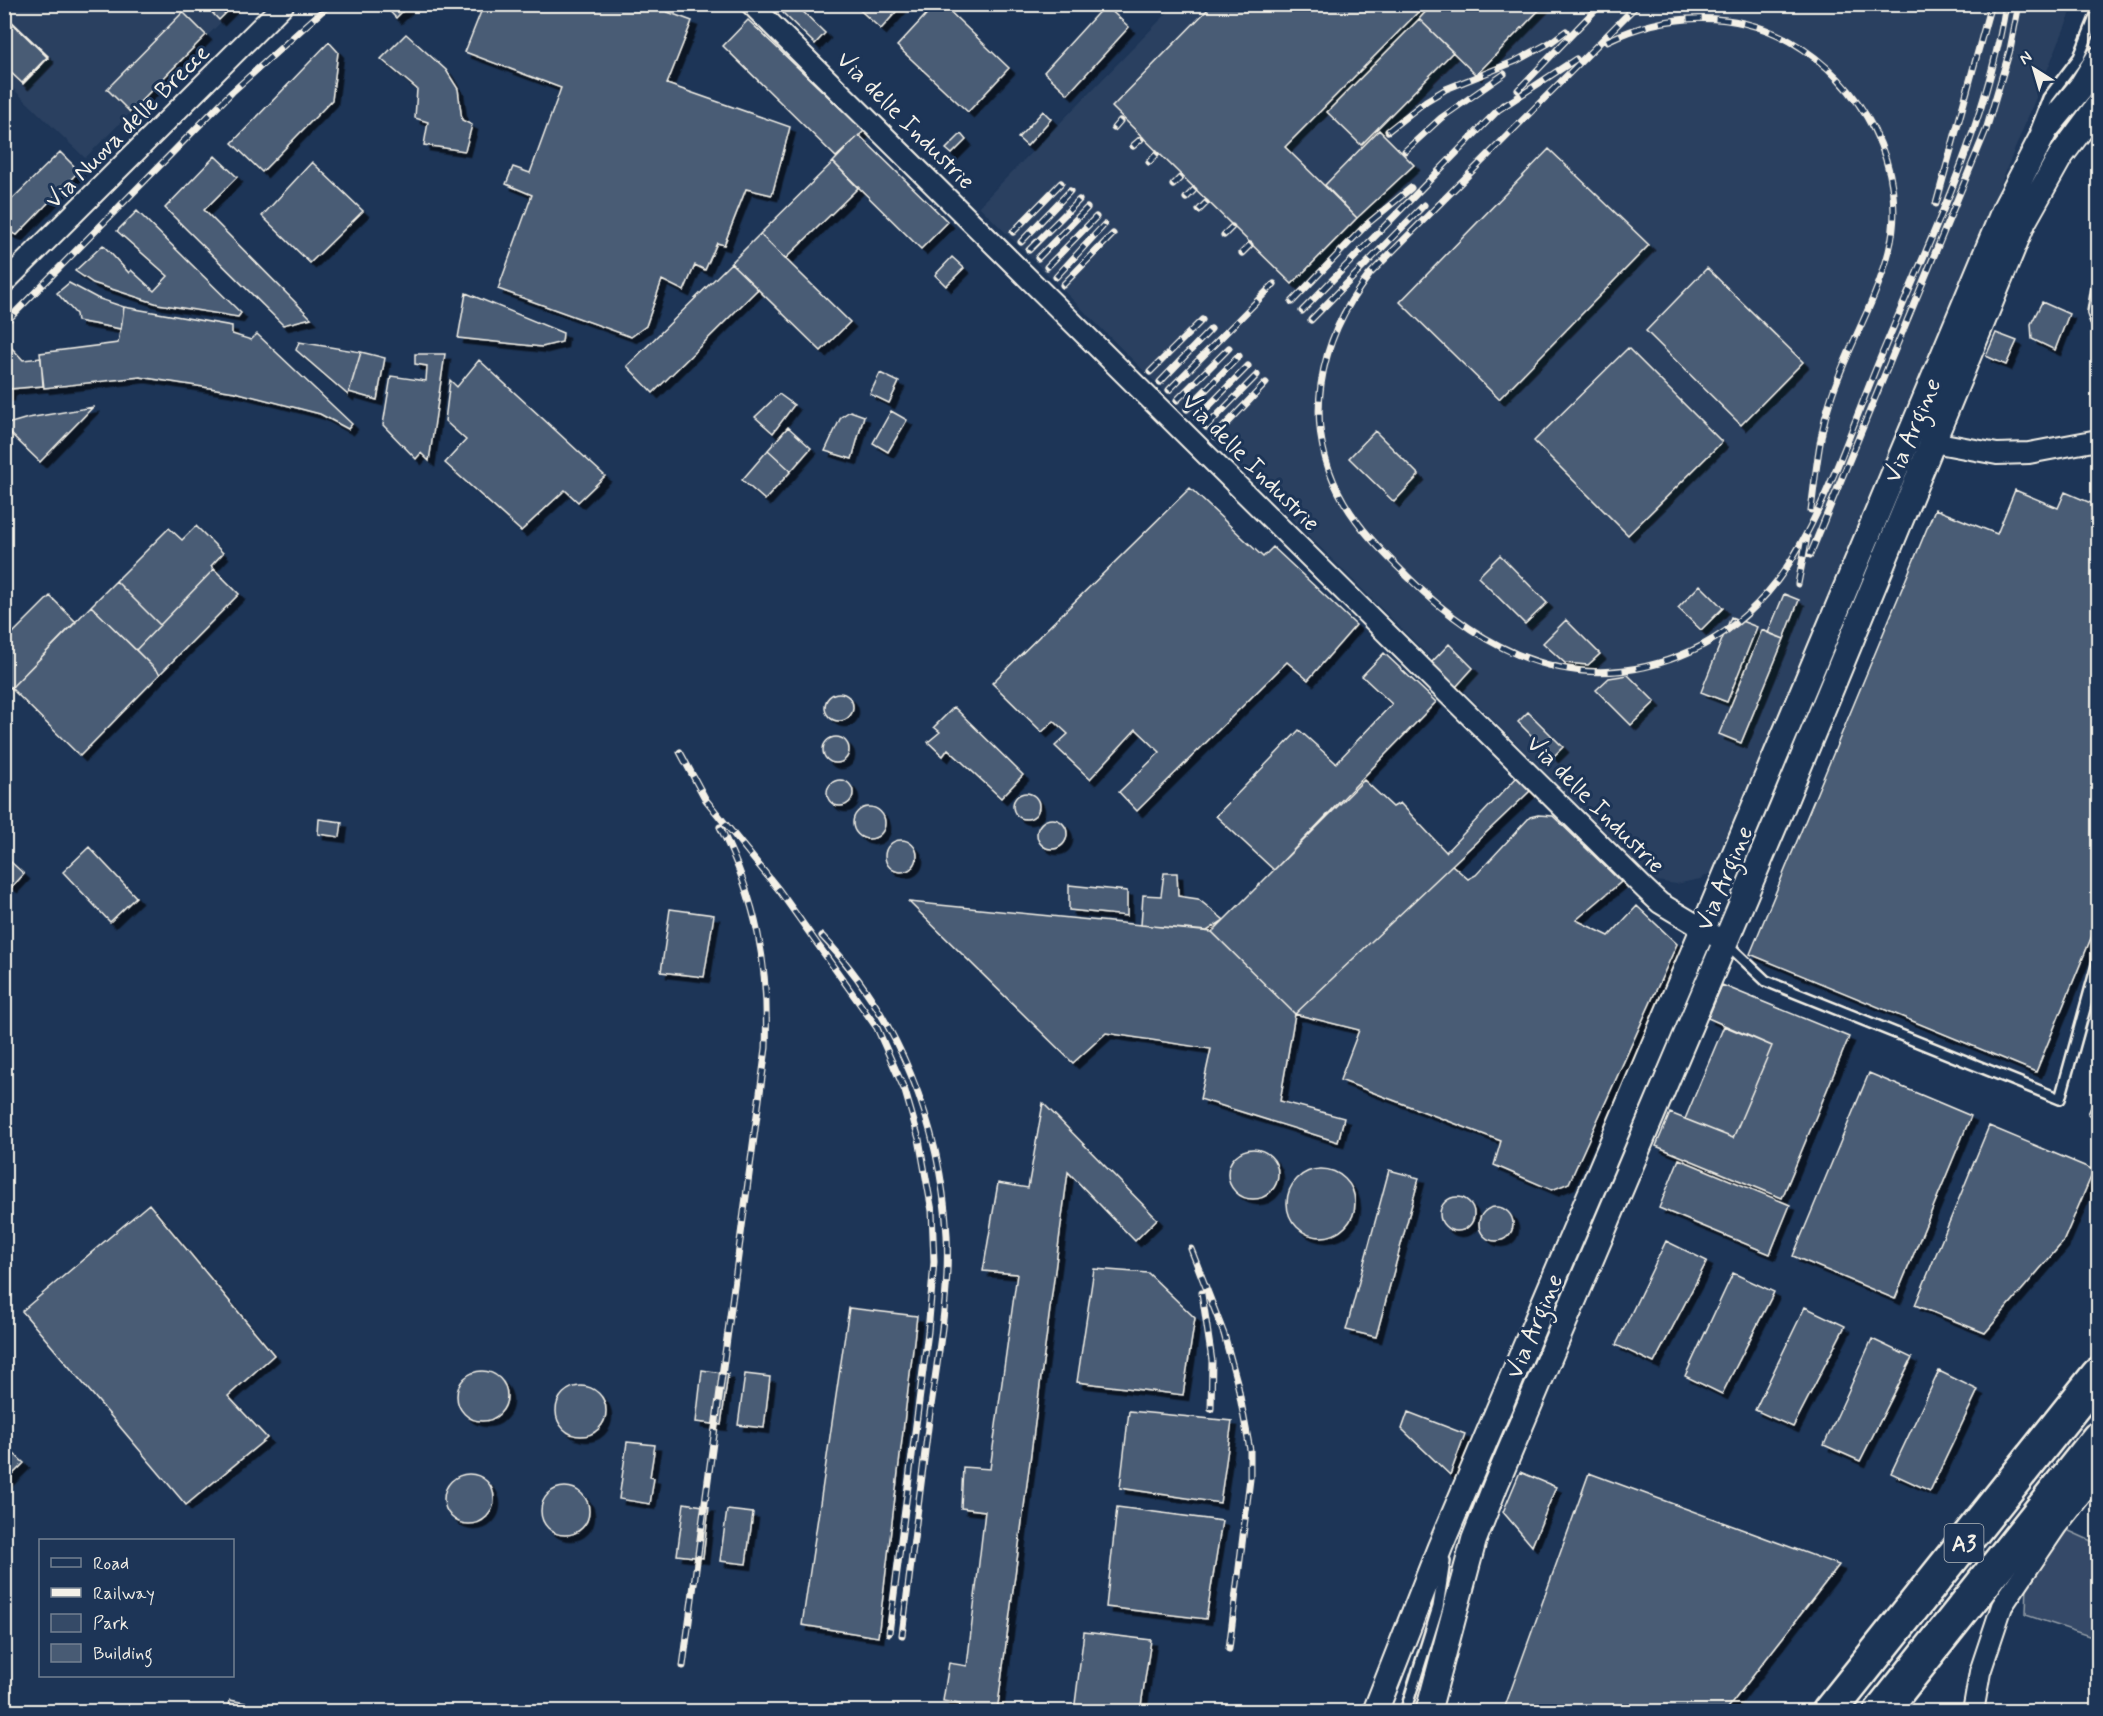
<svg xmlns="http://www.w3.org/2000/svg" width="2103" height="1716" font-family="Mynerve,sans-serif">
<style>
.built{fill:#2a4060}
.green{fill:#354a67;stroke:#949ea8;stroke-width:1.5}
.building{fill:#485b74;stroke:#f4f1e8;stroke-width:1.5;filter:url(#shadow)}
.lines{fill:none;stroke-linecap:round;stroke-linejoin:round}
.service-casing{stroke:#f4f1e8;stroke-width:14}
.minor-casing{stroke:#f4f1e8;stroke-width:24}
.tertiary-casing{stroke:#f4f1e8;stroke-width:28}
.motorway-casing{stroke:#f4f1e8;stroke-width:38}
.service{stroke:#1d3557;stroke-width:9}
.minor{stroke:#1d3557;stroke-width:20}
.tertiary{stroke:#1d3557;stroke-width:24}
.motorway{stroke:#1d3557;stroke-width:33}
.rail-casing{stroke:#f4f1e8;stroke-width:7}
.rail{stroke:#1d3557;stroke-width:4.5;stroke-dasharray:14;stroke-linecap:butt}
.labels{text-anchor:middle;stroke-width:6;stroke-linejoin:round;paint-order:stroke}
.shield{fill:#1d3557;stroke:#b4b9bc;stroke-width:1.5}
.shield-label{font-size:22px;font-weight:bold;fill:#f4f1e8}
.street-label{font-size:24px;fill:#f4f1e8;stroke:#1d3557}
</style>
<defs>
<filter id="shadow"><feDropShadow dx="5.5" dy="5.5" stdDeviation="0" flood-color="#0009"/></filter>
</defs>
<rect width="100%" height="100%" fill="#1d3557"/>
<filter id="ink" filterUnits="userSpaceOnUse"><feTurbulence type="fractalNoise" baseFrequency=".0167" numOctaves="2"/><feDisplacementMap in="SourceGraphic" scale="12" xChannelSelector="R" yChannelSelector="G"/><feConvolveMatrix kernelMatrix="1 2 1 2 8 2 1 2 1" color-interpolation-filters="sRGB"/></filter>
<g filter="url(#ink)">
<!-- built -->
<path class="built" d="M4,5H238L85,158L5,81Z
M1175,5H2074L1728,846L1714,871L1700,879L1676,884L1657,881L1644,871L979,206Z"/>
<!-- green -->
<path class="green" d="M2067,1530L2098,1544V1639L2026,1615L2027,1583Z"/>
<!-- building -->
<path class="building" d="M204,4H235L219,20Z
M383,4H410L396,18Z
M484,4H646L692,21L667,84L790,127L772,195L746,189L724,245L717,243L705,270L695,265L684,291L662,280L646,326L631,337L498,289L532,195L506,184L513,167L530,173L561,88L465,52Z
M791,4H795L825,33L815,44L783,13Z
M853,4H903L881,29Z
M936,4H942L1009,68L968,112L897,46Z
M1213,4H1426L1285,147L1357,218L1292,284L1112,107Z
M1433,4H1545L1476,75L1419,19Z
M1105,5L1129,27L1068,94L1044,72Z
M183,12L206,35L130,112L107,89Z
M4,14L48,56L22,83L4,66Z
M4,15L48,58L23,84L4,66Z
M1419,19L1453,52L1361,145L1327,112Z
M748,20L864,131L836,157L723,46Z
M406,34L446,70L458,89L462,120L472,125L465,151L424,145L428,122L415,118L417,89L381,59Z
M329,42L338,52L332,100L262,172L232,143Z
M1043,111L1051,119L1027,146L1018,138Z
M1379,130L1414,165L1357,218L1325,185Z
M961,134L966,140L952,154L946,149Z
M859,135L948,222L921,249L833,162Z
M1549,149L1649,245L1499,399L1400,302Z
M60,152L79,171L17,235L4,230V207Z
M215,156L237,177L204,210L311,318L283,325L165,208Z
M312,162L363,211L310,263L262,216Z
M833,162L858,188L785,259L760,234Z
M137,211L241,313L238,317L158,304L93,283L75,271L103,245L129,273L131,270L154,291L168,276L117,231Z
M760,234L850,322L821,351L731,263Z
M952,257L964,268L946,286L935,275Z
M731,263L758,289L653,393L627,366Z
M1707,268L1803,362L1741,425L1646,331Z
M69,283L97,298L124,307L121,329L77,321L76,314L57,293Z
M466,293L563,333L562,342L542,347L458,338Z
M2042,302L2069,314L2055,350L2032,339L2031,324Z
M124,307L232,326V334L251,340L257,334L352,424L348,429L320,414L235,392L140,377L44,388L40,353L118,343Z
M1996,333L2017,341L2006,365L1986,356Z
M299,342L361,352L348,395L296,350Z
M7,343L23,360L41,358L43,386L10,389L9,395L4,396V346Z
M1628,348L1722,442L1628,535L1534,441Z
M361,352L385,358L377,400L349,392Z
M415,354H445L429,461L421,453L416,459L383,425L391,376L426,381L427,366L415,364Z
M479,360L605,476L578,502L565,490L521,531L445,463L466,440L445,421L450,380L457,387Z
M880,373L899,382L889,403L870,394Z
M779,394L794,405L773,433L755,417Z
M93,407L40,462L8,431L4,433V425L28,418Z
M850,411L864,416L852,459L825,451L841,417Z
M891,411L907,420L888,452L873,443Z
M788,427L811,448L791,471L768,450Z
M1375,431L1419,475L1394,502L1349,458Z
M768,450L791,471L765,500L742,480Z
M1190,488L1263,557L1273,547L1356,625L1308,680L1287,662L1137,811L1119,792L1160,752L1136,729L1090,779L1055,746L1068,734L1054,721L1042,732L992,683Z
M2015,490L2058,508L2065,492L2098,506V921L2036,1072L1750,954L1935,509L1997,534Z
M196,526L223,553L211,566L214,569L160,625L116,581L169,528L182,540Z
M1500,555L1547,603L1525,624L1478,577Z
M214,569L239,594L160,674L136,650Z
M116,581L160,625L136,650L91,606Z
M1700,585L1723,608L1701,630L1678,608Z
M1784,594L1799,600L1784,639L1768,633Z
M50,596L76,622L11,688L4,682V642Z
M91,606L160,674L80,756L11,688Z
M1731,617L1757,627L1727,702L1701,692Z
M1566,620L1600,654L1588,665L1565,663L1543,643Z
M1762,630L1784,639L1741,743L1719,734Z
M1449,644L1473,668L1456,687L1431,663Z
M1384,653L1436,702L1274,870L1216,816L1299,730L1336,763L1392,704L1362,676Z
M1628,675L1655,702L1631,725L1596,690L1609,678Z
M825 707a14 14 0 1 1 28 0a14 14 0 1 1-28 0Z
M954,707L1023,775L1001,798L948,749L943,756L928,742L940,732L934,727Z
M1528,712L1563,747L1553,757L1518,722Z
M823 750a13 13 0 1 1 26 0a13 13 0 1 1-26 0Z
M1517,777L1530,791L1295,1014L1212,932L1364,780L1393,807L1400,803L1446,852Z
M827 793a13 13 0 1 1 26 0a13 13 0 1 1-26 0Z
M1013 806a13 13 0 1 1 26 0a13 13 0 1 1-26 0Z
M853 823a16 16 0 1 1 32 0a16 16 0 1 1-32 0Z
M1538,815L1553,816L1621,882L1576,920L1609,936L1637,906L1677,944L1569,1183L1552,1190L1494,1165L1501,1141L1340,1080L1359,1030L1295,1014L1452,865L1468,879L1476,875L1530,817Z
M319,819L342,822L340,837L318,834Z
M1037 834a15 15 0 1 1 30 0a15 15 0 1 1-30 0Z
M885 856a16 16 0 1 1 32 0a16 16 0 1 1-32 0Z
M89,847L136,897L110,922L63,872Z
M11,862L24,874L12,887L4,881V869Z
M1164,873H1177L1178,896L1198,899L1224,920L1207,931L1141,925L1143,895L1161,896Z
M1069,885L1127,891V916L1069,910Z
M909,902L1212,932L1295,1014L1280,1101L1344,1118L1338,1142L1200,1099L1211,1049L1106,1033L1073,1063Z
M670,909L714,915L704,977L661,972Z
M1722,985L1849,1037L1782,1198L1656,1146L1670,1113L1733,1138L1772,1046L1708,1018Z
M1724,1026L1772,1046L1733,1138L1685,1119Z
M1869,1073L1971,1116L1895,1299L1793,1256Z
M2098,1091V1119L2088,1114Z
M1043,1103L1157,1219L1135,1241L1068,1172L997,1712H959L960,1704L943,1701L949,1663L967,1666L985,1511L961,1508L963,1467L990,1469L1017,1274L983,1271L998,1183L1028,1188Z
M1989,1126L2094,1170L2063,1242L1985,1333L1915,1305Z
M1228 1174a25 25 0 1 1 50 0a25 25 0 1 1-50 0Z
M1679,1159L1790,1205L1770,1254L1659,1208Z
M1287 1203a34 34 0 1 1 68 0a34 34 0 1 1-68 0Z
M1389,1170L1419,1178L1376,1337L1346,1330Z
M1440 1214a17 17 0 1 1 34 0a17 17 0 1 1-34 0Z
M149,1204L274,1355L228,1396L267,1438L186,1505L22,1311Z
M1479 1224a17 17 0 1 1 34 0a17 17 0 1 1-34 0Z
M1666,1241L1707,1261L1654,1363L1616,1345Z
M1094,1269L1148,1273L1195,1318L1183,1395L1077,1382Z
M1733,1273L1774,1292L1722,1394L1685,1376Z
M1805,1307L1845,1326L1793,1427L1755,1410Z
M849,1308L917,1316L878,1637L802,1625Z
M1872,1339L1912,1358L1860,1461L1824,1445Z
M702,1370L728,1374L721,1425L696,1422Z
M1939,1371L1978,1390L1930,1491L1891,1473Z
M457 1396a25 25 0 1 1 50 0a25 25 0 1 1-50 0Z
M745,1374L770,1377L764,1428L738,1425Z
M556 1411a25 25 0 1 1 50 0a25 25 0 1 1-50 0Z
M1129,1411L1232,1421L1220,1503L1120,1488Z
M1408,1412L1465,1434L1450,1475L1402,1429Z
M627,1442L655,1445L650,1477L654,1478L650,1504L619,1499Z
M4,1445L24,1463L4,1483Z
M1520,1472L1556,1487L1532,1546L1503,1512Z
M1589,1473L1839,1565L1725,1712H1503Z
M444 1499a25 25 0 1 1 50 0a25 25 0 1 1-50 0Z
M541 1511a24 24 0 1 1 48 0a24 24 0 1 1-48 0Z
M684,1503L709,1507L703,1558L677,1555Z
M1117,1507L1222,1521L1206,1619L1106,1607Z
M727,1510L753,1513L746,1564L720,1561Z
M1084,1632L1151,1640L1140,1712H1074Z
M230,1700L292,1712H228Z"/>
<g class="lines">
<!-- service casing -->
<g class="service-casing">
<path id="service" d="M2036,129L2048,98L2079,57L2098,10
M2098,282L2093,313L2098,327
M1727,944L1766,981L2060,1099L2098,961
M1405,1712L1438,1607L1445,1561"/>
</g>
<!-- minor casing -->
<g class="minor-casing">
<path id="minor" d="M751,4L1645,889L1660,903L1725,942
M4,283L284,4
M1933,442L1997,454L2029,453L2098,440
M1973,1712L1980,1672L2002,1606L2057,1525L2098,1473"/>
</g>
<!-- tertiary casing -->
<g class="tertiary-casing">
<path id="tertiary" d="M1375,1712L1440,1547L1703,929L2004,210L2046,129L2081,87L2098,59
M1428,1712L1474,1540L1496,1484L1782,808L2024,221L2060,157L2098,106"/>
</g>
<!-- motorway casing -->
<g class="motorway-casing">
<path id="motorway" d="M1829,1712L2098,1375
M1881,1712L2098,1439"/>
</g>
<!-- service -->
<use href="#service" class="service"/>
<!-- minor -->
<use href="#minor" class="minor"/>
<!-- tertiary -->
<use href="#tertiary" class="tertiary"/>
<!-- motorway -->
<use href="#motorway" class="motorway"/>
<!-- rail casing -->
<g class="rail-casing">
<path id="rail" d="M1638,4L1370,274C1318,340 1300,426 1344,502C1361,531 1384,553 1407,576C1486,655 1581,701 1691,651C1724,636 1754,611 1777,581C1821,522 1849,434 1877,366C1925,249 1986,130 2006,4
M1607,41C1665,13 1733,9 1790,41C1861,81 1910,168 1889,251C1876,303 1847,348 1831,398C1819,434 1816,473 1811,510
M1518,90L1601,4
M1498,110L1576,59
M1114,128L1120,121
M1388,131L1426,101L1446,89L1516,61L1551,42L1566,31
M1133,146L1141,139
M1405,151L1441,118L1504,74
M1149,162L1156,155
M1173,185L1180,178
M1186,198L1194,190
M1936,204L1991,4
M1199,210L1206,203
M1013,232L1061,183
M1224,235L1232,227
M1021,242L1070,191
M1029,250L1079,200
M1242,253L1250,245
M1038,258L1087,208
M1047,267L1096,217
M1056,277L1104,225
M1063,285L1113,234
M1292,302L1366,225L1411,188
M1302,311L1503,105
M1311,320L1424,205
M4,324L232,92L330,4
M1150,372L1202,320
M1160,382L1211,329
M1169,390L1274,284
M1177,400L1229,348
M1187,409L1239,356
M1197,418L1248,366
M1206,427L1257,375
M1215,436L1266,383
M1810,555L1986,130L2010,50L2019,4
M1798,584L1807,537
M680,752L706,800L779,890L877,1028L905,1091L919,1139L932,1211L934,1262L928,1332L889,1633
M822,936C898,1016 941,1125 947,1235C950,1294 937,1361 929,1420C920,1491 911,1563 902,1635
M1191,1249L1224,1334L1238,1386L1250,1450V1479L1229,1649
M1202,1293L1212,1361L1211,1409
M683,1666L766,1048C769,965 757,901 720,827"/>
</g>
<!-- rail -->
<use href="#rail" class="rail"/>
</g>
</g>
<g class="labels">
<!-- shield labels -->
<rect class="shield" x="1944.5" y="1524" width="39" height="38" rx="4.5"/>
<g class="shield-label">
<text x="1964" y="1551">A3</text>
</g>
<!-- street labels -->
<g class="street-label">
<text transform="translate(906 120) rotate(45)" y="8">Via delle Industrie</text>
<text transform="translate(127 126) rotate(-45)" y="8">Via Nuova delle Brecce</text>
<text transform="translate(1912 430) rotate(-67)" y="8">Via Argine</text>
<text transform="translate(1251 462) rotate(45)" y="8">Via delle Industrie</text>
<text transform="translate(1596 804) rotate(45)" y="8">Via delle Industrie</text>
<text transform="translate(1724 878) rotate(-67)" y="8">Via Argine</text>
<text transform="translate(1534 1326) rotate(-67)" y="8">Via Argine</text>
</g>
</g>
<!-- margin -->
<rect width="2103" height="1716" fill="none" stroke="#1d3557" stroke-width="24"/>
<rect x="12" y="12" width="2079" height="1692" fill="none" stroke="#f4f1e8" stroke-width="2" filter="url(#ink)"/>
<!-- legend -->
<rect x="39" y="1539" width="195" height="138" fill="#1d3557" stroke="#738091" stroke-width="1.5"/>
<rect x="51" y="1558" width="30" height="9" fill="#1d3557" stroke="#738091" stroke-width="1.5"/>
<text x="93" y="1569" font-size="18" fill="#f4f1e8">Road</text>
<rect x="51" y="1588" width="30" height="9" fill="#f4f1e8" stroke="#738091" stroke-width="1.5"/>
<text x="93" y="1599" font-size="18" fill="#f4f1e8">Railway</text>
<rect x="51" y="1614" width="30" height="18" fill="#354a67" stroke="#738091" stroke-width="1.5"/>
<text x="93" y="1629" font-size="18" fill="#f4f1e8">Park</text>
<rect x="51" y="1644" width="30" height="18" fill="#485b74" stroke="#738091" stroke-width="1.5"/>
<text x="93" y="1659" font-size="18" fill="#f4f1e8">Building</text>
<!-- north arrow -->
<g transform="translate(2034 69) rotate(323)" stroke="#1d3557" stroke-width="4.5" paint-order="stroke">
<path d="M0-4.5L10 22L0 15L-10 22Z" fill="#f4f1e8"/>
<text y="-9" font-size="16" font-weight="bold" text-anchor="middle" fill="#f4f1e8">N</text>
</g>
</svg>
